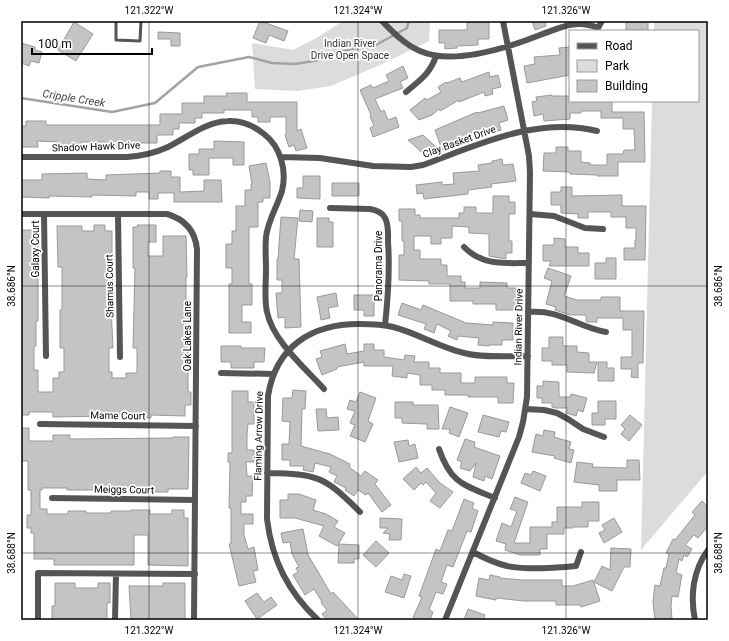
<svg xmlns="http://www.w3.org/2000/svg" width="729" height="641" font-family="Roboto,sans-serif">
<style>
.green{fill:#dcdcdc}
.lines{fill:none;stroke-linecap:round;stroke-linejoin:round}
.stream{stroke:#a3a3a3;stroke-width:2.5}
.building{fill:#c4c4c4;stroke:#999}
.lane{stroke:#555;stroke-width:3}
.street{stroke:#555;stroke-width:6}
.ticks{fill:none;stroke:#000;stroke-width:1;stroke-opacity:0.45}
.labels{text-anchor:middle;stroke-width:3.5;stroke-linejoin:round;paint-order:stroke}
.park-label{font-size:10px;fill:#333;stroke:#fff}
.street-label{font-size:10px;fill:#000;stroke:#fff}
.water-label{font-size:11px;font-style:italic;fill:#444;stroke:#fff}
.neatline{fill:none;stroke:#000;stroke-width:1.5}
.ticks-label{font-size:10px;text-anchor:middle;fill:#000}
</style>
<rect width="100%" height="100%" fill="#fff"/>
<!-- green -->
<path class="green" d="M343,21H430L429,41L382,64L331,86L297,91L255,89L252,43L293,50L318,37Z
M654,21H708V471L641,550L652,101H698V31H654Z"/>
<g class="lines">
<!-- stream -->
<path class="stream" d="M21,98L112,112L155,103L198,67L249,57L272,63L295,64L319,60L350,49L374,46L407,28L409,21"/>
</g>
<!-- building -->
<path class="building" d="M260,21L288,31L284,41L269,35L266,43L253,38Z
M532,21H545L546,26L535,30Z
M626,21H648V30H626Z
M74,22L93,34L76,61L58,50Z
M467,22H489V39H478V45L457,46V48L445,49V43H439V30H467Z
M158,32L180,33V46H171V39H158Z
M21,43L35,47V50L42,52L39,63L31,61L29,66L21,63Z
M569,47L570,75L527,83L524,66L535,64L534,57L560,55L559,48Z
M403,66L408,78L400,82L403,88L375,99L381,112L384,110L388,120L396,117L399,127L373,137L370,128L374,126L370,116L371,115L360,90L371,85L373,88L389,81L386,75Z
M489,72L490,77L498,75L501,87L492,89L493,94L485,96L484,92L459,102V100L440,111L439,109L432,115L419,120L410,110L425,98L427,100L441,92L438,87L446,82L447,83L460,78L462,82Z
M226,93H247V102H297V131L301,129L307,148L296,151L294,145L289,147L285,135H286V117H270V122H258V117H252V110H224V113H202V118H195V123H179V129H173V135H157V143H136V148H105V142H81V148L58,147V142L37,141L38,147H21V126H26V121H46V125H160V114H182V103H204V96H227Z
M552,95V96H570V101H612V112H644L645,162H618V176H597V175L570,174V172L543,171L544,153H556V147H568V151H581V162L590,163V165H607V154H623L624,150H635L634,129H623V118H601V111H581V113H570V119L544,121L543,114L534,116L532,102L537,101L536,97Z
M504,106L508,120L499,123L501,130L477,137L475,133L462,138L464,142L442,150L435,130L477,112L478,113Z
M423,135L436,147L427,157L408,140Z
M214,141L244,142V165H233V158H209V175H193V170H189V154H199V149H214Z
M502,159L503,165L513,164L516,181L491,184L492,187L468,190V194L424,199L423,193L417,194L416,185L442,182V185L454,184L453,173L479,171L478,165L492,163V161Z
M266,163L270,182V198H263V202H258V227H249V284H252V305H242V322H251V333H229V284H232V268H226V244H232V231H236V206H245V190H251V184H252L249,166Z
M160,171H171V177H180V192L204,191V180H221L222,202H174V193H158V199H149V192H136V196L92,195V197L49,196V198L21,197V180H42V174L87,173V179L106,180V175L160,173Z
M303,176H320V199L297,198V188H303Z
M332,183H359V196H332Z
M561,187H572V196L622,195V206H646L645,260H624V248H635V240H636V228H626V217H611V212H588V218H578V214L561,213V205H551V192H561Z
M493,196H509V202H515V214H509V241H512V253H506V259L489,256V234L469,233V227L452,226V238H441V244H431V236H414V250H420V259H441V265H447V276H461V282H465V288H480V282L507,283V288H516V310H496V304H473V301H450V284H429V281L399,280V255H404V241H402V221H399V209H415V215H420V218H459V213H464V207H476V213H493Z
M300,210L313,211L312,222L299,221Z
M281,217L298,218L294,259H299L301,327L285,328V317L278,318L276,293H282V280H277V259H278Z
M317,218H329V222H333V247H317Z
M94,225H105V231H112V271H113L111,307L113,348H109V372H112V378H126V373H137V348H133L135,268H133V227H138L137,225H156V242H148V256H163V236H186L187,277H186V310H188V326H190V344H188V392H191V405H185V416L151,415V418H134V415H110V416L53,417V412H29V415H21V230H39V244H38V321H36V346H34V370H38V392H53V378H59V372H64V348H60V310H62V267H58L57,226H82V231H94Z
M554,238L565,239V247H578V253H589V266H549L551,261H543V245H554Z
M606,258H616V279H595V263H606Z
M548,268L571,276L564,296L577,300H601V297H620V311H644L643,363H638V378L631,377L632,369H621V357H632V330H623V318H597V322H587L586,321V315H570L555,310L556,307L546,304L552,281L544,278Z
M336,293L338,306L328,308L330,318L321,320L317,297Z
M354,295H374V316H364V310H354Z
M402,303L421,310L423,305L466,323L493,325V322L513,323V340H502V345H489V346L478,345L479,338L458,336L457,340L448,336L451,331L437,324L434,333L424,329L426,324L398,315Z
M549,337H563V346H577V352L589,353V362H597L594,373L567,372V365H552V361H542V348H549Z
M345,344L347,354L364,351V344H374V350H384V357L404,360L405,355L415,356L414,362H429V368H440V373H461V383H475V377H507V383H514L513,403H498V397H468V395H445V390H432V385H420V375L407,373V378L392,376L393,366H364V362L337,367V369L322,375L316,359L322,357L320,351Z
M221,346H241V348H265L264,362H254V368H231V362H221Z
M598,362H607V368H614V381H598Z
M543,381L559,382V397H570L571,394L587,398L583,412L578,410L576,416L566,413L568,408H556L552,407V403H542V398H537V386H543Z
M293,390L306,391L305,409H302L301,446L330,454L350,464L349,467L361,476L365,471L378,480L375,484L391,505L382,512L368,493L366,495L358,490L354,496L345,490L346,488L334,482L337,476L329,472L331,467L315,463L313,472L303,470L304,466H290V460H282V444H289L290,422L282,421L283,398H292Z
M232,391H248V402H254V424H248L247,435V450H254V462H246L247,476H253L252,496H246V502H241V514H253V524H244V535L248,549L254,547L258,570L253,571L256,582L239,586L229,544H231V508H229L230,462H228V453H232Z
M360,392L376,398L368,421L373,424L365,442L350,436L355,425L350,423L355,411L347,409L350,400L356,402Z
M598,401H616V419H605V425H592V413H598Z
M395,402H413V405H438L439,429H427V424L402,423V418H395Z
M450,407L468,413L459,437L449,433L450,429H442Z
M316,409H326L327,418L338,417L339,430L318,431Z
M483,415L509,422L506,432L501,431L499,437L478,432Z
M630,415L642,425L629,441L621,434L625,429L621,425Z
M21,428H29V441H53V435H70V439L173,438V437H189L188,489H168V492H151V490H67V488H42V490H40V509H47V514H68V511H86V513H111V511H131V510H150V514H172V510H184V518H188V566L148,565V535H134V565H54V559H34V533H31V528H27V515H31V490H28V461H21Z
M544,430L555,432L554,437L571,442L569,449L574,450L571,463L554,458L555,456L532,452L536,434L543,436Z
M465,439L475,442L474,447L500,456L492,479L485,476L484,481L473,477L476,463L470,471L460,468L462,462L457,460Z
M408,440L409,446L415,444L418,458L399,462L394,442Z
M627,460H639L640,480H617V491H599V485L574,482L577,462L593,464L592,467L627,468Z
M416,467L421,473L427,468L440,483L453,492L440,508L430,501L436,493L426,482L423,485L421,483L414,490L403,479Z
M533,471L546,476L540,491L521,483L525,473L531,475Z
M288,494H299L316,500L313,510L326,514L338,521L334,527L345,533L337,546L319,536L324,526L295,518H280V500H288Z
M515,497L528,502L514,543H530V527H552V522H557V507H582V502H599V521H588V527H573V528H564V534H547V549H540V555H520L505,550L506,544L496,541L502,523L511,527L517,511L510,509Z
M464,499L474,503L472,508L478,511L471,532L467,531L453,567L447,565L441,582L447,584L443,594L436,592L429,610L433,612L430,620H412L422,597L419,596L436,549L440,551L448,530L452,531Z
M702,501L708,507V526L698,538L694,535L685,545L692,549L687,557L684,555L682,561L679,559L676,573L682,575L678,597L672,596L671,605L672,620H655L653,602L655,585L660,586L664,568H666L669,554L666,553L673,539L675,540L695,515L692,512Z
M380,518L402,519L401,540H389L390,534L383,533L388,528H380Z
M614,518L622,532L604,543L599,533L605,530L602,525Z
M303,529L308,555L317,570L331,594L333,592L359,620H327L322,614L327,610L321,603L322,602L314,589L305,595L293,575L298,572L296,568L299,567L292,554L290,542L283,543L281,533Z
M376,541L389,553L376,567L363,555Z
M339,544L359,545V559H354V563H338Z
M611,548L631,549L630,567H624L612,591L594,582L602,566L610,570Z
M404,574L411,576L404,598L385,592L391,576L402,580Z
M490,575L500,577V578L522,580H562V586H573L593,580L600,601L581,607L580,605H556V601H524L496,598V600L476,596L479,578L489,580Z
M55,583H75V588H98V583H110V603H107V620H52V606H55Z
M163,583H185V620H131L129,586H163Z
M257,593L264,602L271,597L277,605L257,619L245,601Z
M468,609L485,615L483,620H464Z"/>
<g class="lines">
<!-- lane -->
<path class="lane" d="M116,21V40L140,41L141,21"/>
<!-- street -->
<path class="street" d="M382,21C393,32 405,45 420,51C454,66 507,48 540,35C562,27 576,19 598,28L602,21
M406,92C420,80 430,74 436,56
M21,157H127C141,156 155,153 168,147C188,137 205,122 228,121C242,120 254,126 264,134C281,147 287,171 282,191C277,207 268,220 266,237C265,248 266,259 266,270C266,284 264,299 267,312C273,341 305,368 324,389
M281,157L320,158L373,166L411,167L423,165C478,145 537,116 597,131
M330,208L370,209C376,210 382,212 385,218C389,225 388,235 388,242C390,270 388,298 385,325
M21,214H167C184,219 195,230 197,249L194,620
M44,214L46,356
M118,214L120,357
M530,214L554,216L585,228L603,229
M464,247C483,266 504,263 529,263
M528,312C560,309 577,327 606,332
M221,373L274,374
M526,409L544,410L557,413L568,419L583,429L604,437
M40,424L196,426
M439,449C451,484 464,485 495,498
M267,473C318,474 324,476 360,512
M52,498L195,500
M473,552C484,558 495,563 507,566C529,570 554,568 576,566L581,552
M38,620V573L195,574
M115,620L116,574
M318,620C288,592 272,560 267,519L268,396C276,346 312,324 359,324C370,324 382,324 393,327C417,333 439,347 464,353C484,358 507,356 528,356
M445,620L519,437L523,422L527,397L530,173L529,156L503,21
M695,620C690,596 693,570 708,550"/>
</g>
<!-- ticks -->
<path class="ticks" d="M149,21V620M358,21V620M566,21V620M21,286H708M21,553H708"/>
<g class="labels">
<!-- park labels -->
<g class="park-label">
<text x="350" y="47">Indian River<tspan x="350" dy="12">Drive Open Space</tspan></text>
</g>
<!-- street labels -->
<g class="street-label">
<text transform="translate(459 141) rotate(-20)" y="4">Clay Basket Drive</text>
<text transform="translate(96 146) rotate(-2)" y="4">Shadow Hawk Drive</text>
<text transform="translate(35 249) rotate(-90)" y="4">Galaxy Court</text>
<text transform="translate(378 266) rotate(-90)" y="4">Panorama Drive</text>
<text transform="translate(109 286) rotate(-91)" y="4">Shamus Court</text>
<text transform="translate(518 327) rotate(-89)" y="4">Indian River Drive</text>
<text transform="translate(187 336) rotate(-90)" y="4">Oak Lakes Lane</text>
<text transform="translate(118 415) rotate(1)" y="4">Mame Court</text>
<text transform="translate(258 436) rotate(-89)" y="4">Flaming Arrow Drive</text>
<text transform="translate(124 489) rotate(1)" y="4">Meiggs Court</text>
</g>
<!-- water labels -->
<g class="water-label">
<text transform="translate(74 98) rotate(9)" y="4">Cripple Creek</text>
</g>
</g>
<!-- border -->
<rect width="729" height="641" fill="none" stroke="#ffffff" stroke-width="44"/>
<!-- legend -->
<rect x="569" y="30" width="130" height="72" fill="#ffffff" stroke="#999999"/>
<rect x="577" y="43" width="20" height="6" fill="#555555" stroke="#999999"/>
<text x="605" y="50" font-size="12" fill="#000000">Road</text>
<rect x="577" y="60" width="20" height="12" fill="#dcdcdc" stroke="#999999"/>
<text x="605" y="70" font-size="12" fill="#000000">Park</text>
<rect x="577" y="80" width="20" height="12" fill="#c4c4c4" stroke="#999999"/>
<text x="605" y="90" font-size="12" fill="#000000">Building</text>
<!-- scale -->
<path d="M32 48v6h120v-6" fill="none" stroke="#000000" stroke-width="2"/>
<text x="38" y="48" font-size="12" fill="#000000" stroke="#ffffff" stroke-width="3" paint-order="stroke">100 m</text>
<rect x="22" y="22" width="685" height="597" class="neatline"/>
<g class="ticks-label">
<text x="149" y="14">121.322°W</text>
<text x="358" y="14">121.324°W</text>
<text x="566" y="14">121.326°W</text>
<text transform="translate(718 286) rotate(-90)" y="4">38.686°N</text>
<text transform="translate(11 286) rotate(-90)" y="4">38.686°N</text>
<text transform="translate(718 553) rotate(-90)" y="4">38.688°N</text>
<text transform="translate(11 553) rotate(-90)" y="4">38.688°N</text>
<text x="149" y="634">121.322°W</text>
<text x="358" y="634">121.324°W</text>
<text x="566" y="634">121.326°W</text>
</g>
</svg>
